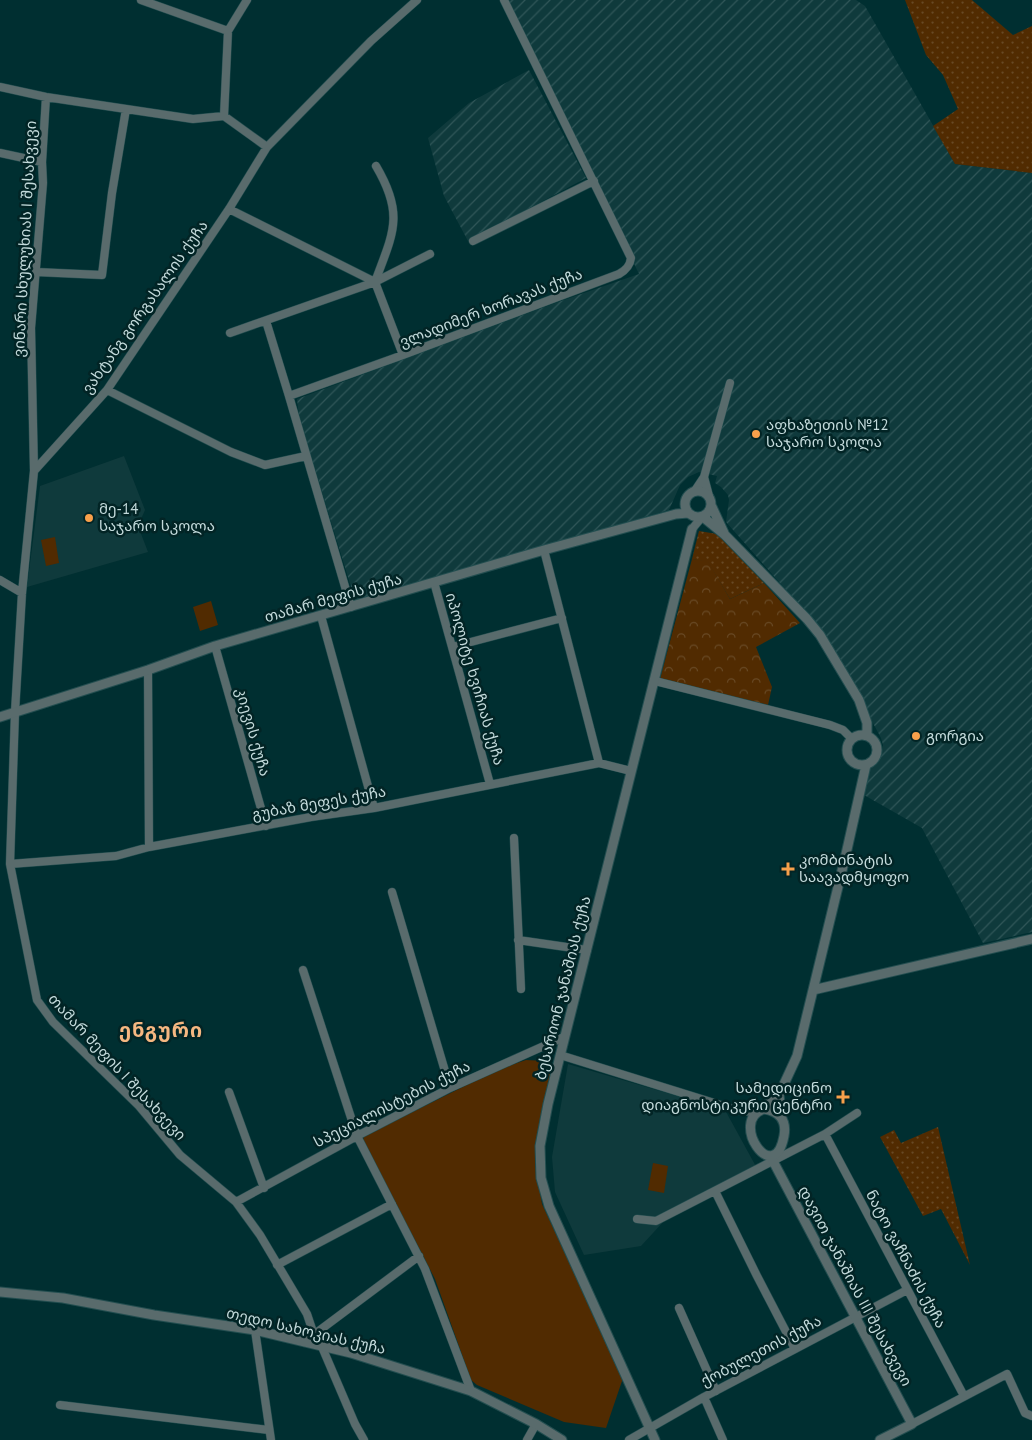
<svg xmlns="http://www.w3.org/2000/svg" width="1032" height="1440" font-family="'PT Sans','Noto Sans Georgian',sans-serif">
<style>
.built{fill:#0f3a3c}
.industrial{fill:url(#industrial-furrows)}
.green{fill:url(#green-dots)}
.forest{fill:url(#forest-crowns)}
.pitch{fill:#512b01}
.lines{fill:none;stroke-linecap:round;stroke-linejoin:round}
.minor-casing{stroke:#234e50;stroke-width:9}
.tertiary-casing{stroke:#234e50;stroke-width:11}
.minor{stroke:#596b6c;stroke-width:8}
.tertiary{stroke:#596b6c;stroke-width:9}
.poi-dot{fill:#f8a04b;stroke:#022425;stroke-width:2}
.labels{text-anchor:middle;stroke-width:5;stroke-linejoin:round;paint-order:stroke}
.street-label{font-size:15px;fill:#c3dadb;stroke:#022425}
.poi-label{font-size:15px;fill:#c3dadb;stroke:#022425;text-anchor:start}
.district-label{font-size:20px;font-weight:bold;letter-spacing:1px;fill:#f5b781;stroke:#022425}
</style>
<defs>
<pattern id="industrial-furrows" width="10" height="10" patternUnits="userSpaceOnUse" patternTransform="scale(1.25)"><rect width="10" height="10" fill="#0f3a3c"/><path d="M-1 1l2-2M0 10L10 0M9 11l2-2" fill="none" stroke="#305658"/></pattern>
<pattern id="green-dots" width="8" height="8" patternUnits="userSpaceOnUse" patternTransform="scale(1.25)"><rect width="8" height="8" fill="#512b01"/><path d="M2 2h.1M6 6h.1" fill="none" stroke="#684925" stroke-width="1.8" stroke-linecap="round"/></pattern>
<pattern id="forest-crowns" width="20" height="18" patternUnits="userSpaceOnUse" patternTransform="scale(1.25)"><rect width="20" height="18" fill="#512b01"/><path d="M2 6a3 3 0 1 1 6 0M12 15a3 3 0 1 1 6 0" fill="none" stroke="#684925"/></pattern>
</defs>
<rect width="100%" height="100%" fill="#002f31"/>
<!-- built -->
<path class="built" d="M124,456L145,510L138,526L148,552L27,587L40,486Z
M568,1064L725,1110L759,1172L665,1220L641,1246L584,1255L555,1192L552,1157Z"/>
<!-- industrial -->
<path class="industrial" d="M507,0H856L865,6L955,164L1032,173V932L983,943L922,828L864,795L869,769L877,764L881,756L883,745L881,738L825,634L726,522L729,500L728,495L721,487L715,483L717,476L699,472L688,477L680,485L669,510L355,600L299,417L297,399L558,302L639,274Z
M529,70L586,178L468,241L444,196L428,138L469,103Z"/>
<!-- green -->
<path class="green" d="M905,0H972L1013,35L1032,26V173L955,164L933,126L958,109L943,75L926,55Z
M699,531L717,534L764,583L730,599L708,562L692,559Z
M938,1127L970,1265L941,1209L923,1216L880,1137L894,1130L901,1143Z"/>
<!-- forest -->
<path class="forest" d="M692,559L708,561L730,599L764,583L800,623L756,647L772,687L768,705L660,679Z"/>
<!-- pitch -->
<path class="pitch" d="M55,537L59,563L46,566L41,540Z
M211,601L218,625L200,631L193,607Z
M526,1060L547,1061L551,1064L550,1079L539,1128L535,1163L542,1204L622,1375V1381L606,1428L564,1422L477,1385L471,1380L435,1279L363,1140L364,1136L499,1069Z
M653,1163L668,1166L664,1193L648,1190Z"/>
<g class="lines">
<!-- minor casing -->
<g class="minor-casing">
<path id="minor" d="M141,0L228,31L224,116L267,147
M228,31L247,0
M0,87L46,97L193,119L224,116
M0,153L42,162
M229,209L375,282
M473,241L594,181
M36,272L102,275L112,193L126,109
M375,282C393,233 405,215 376,166
M375,282L403,355
M266,321L289,396
M230,333L375,282L430,254
M107,390L231,452L265,465L306,456
M34,471L31,328L43,183L42,162L46,97
M704,477L709,496
M694,492L704,477L730,383
M692,529L702,517
M544,550L599,763
M0,580L22,593
M434,582L490,784
M351,607L289,396L403,355L619,274C626,270 630,266 631,258L504,0
M321,616L374,808
M215,646L266,826
M452,647L562,618
M148,670L149,847
M655,681L830,725L843,730L852,739
M514,838L521,989
M10,864L116,856L149,847L311,817L374,808L599,763L631,771
M392,892L450,1088
M518,940L587,950
M303,970L357,1136L425,1269L471,1391
M560,1055L740,1111L757,1112
M229,1092L264,1188
M825,1134L964,1396
M715,1191L757,1276L795,1349
M236,1202L357,1136L450,1088L564,1037
M637,1219L656,1221L825,1134L857,1113
M277,1265L392,1204
M679,1308L716,1391
M255,1330L271,1440
M314,1335L307,1314L260,1235L236,1202L180,1155L139,1106L53,1022L37,1000L10,864L15,712L22,593L34,471L107,390L229,209L267,147L371,41L417,0
M304,1342L419,1256
M322,1347L355,1424L364,1440
M704,1397L723,1440
M60,1405L269,1430
M912,1424L1007,1374L1025,1413L1032,1416
M527,1440L536,1424
M629,1440L704,1397L907,1290"/>
</g>
<!-- tertiary casing -->
<g class="tertiary-casing">
<path id="tertiary" d="M685 504a13 13 0 1 1 26 0a13 13 0 1 1-26 0Z
M712,507L724,533
M703,517L725,535L807,619L820,635L859,700L867,723V736
M0,717L148,670L215,646L544,550L676,514L688,513
M847 750a15 15 0 1 1 30 0a15 15 0 1 1-30 0Z
M813,990L1032,939
M764,1109C779,1111 787,1120 784,1136C774,1189 728,1120 764,1109Z
M760,1110L779,1095
M782,1118L779,1095L797,1056L846,854L866,765
M773,1161L912,1424L880,1440
M0,1292L63,1298L154,1315L255,1330L351,1353L471,1391L536,1424L562,1440
M655,1440L549,1206L541,1178L540,1146L548,1104L692,529"/>
</g>
<!-- minor -->
<use href="#minor" class="minor"/>
<!-- tertiary -->
<use href="#tertiary" class="tertiary"/>
</g>
<!-- markers -->
<g class="poi-dot">
<circle cx="756" cy="434" r="5"/>
<circle cx="89" cy="518" r="5"/>
<circle cx="916" cy="736" r="5"/>
<path d="M785.5 861.5h5v5h5v5h-5v5h-5v-5h-5v-5h5z"/>
<path d="M840.5 1089.5h5v5h5v5h-5v5h-5v-5h-5v-5h5z"/>
</g>
<g class="labels">
<!-- street labels -->
<g class="street-label">
<text transform="translate(25 239) rotate(-87)" y="5">ვინარი სხულუხიას I შესახვევი</text>
<text transform="translate(145 307) rotate(-55)" y="5">ვახტანგ გორგასალის ქუჩა</text>
<text transform="translate(491 308) rotate(-21)" y="5">ვლადიმერ ხორავას ქუჩა</text>
<text transform="translate(333 598) rotate(-16)" y="5">თამარ მეფის ქუჩა</text>
<text transform="translate(475 679) rotate(74)" y="5">იპოლიტე ხვიჩიას ქუჩა</text>
<text transform="translate(253 732) rotate(74)" y="5">კიევის ქუჩა</text>
<text transform="translate(319 803) rotate(-10)" y="5">გუბაზ მეფეს ქუჩა</text>
<text transform="translate(563 988) rotate(-76)" y="5">ბესარიონ ჯანაშიას ქუჩა</text>
<text transform="translate(117 1067) rotate(47)" y="5">თამარ მეფის I შესახვევი</text>
<text transform="translate(392 1104) rotate(-27)" y="5">სპეციალისტების ქუჩა</text>
<text transform="translate(906 1259) rotate(62)" y="5">ნატო ვაჩნაძის ქუჩა</text>
<text transform="translate(855 1286) rotate(62)" y="5">დავით ჯანაშიას III შესახვევი</text>
<text transform="translate(306 1331) rotate(13)" y="5">თედო სახოკიას ქუჩა</text>
<text transform="translate(761 1351) rotate(-28)" y="5">ქობულეთის ქუჩა</text>
</g>
<!-- poi labels -->
<g class="poi-label">
<text x="766" y="430">აფხაზეთის №12<tspan x="766" dy="17">საჯარო სკოლა</tspan></text>
<text x="99" y="514">მე-14<tspan x="99" dy="17">საჯარო სკოლა</tspan></text>
<text x="926" y="741">გორგია</text>
<text x="799" y="865">კომბინატის<tspan x="799" dy="17">საავადმყოფო</tspan></text>
<text x="832" y="1093" text-anchor="end">სამედიცინო<tspan x="832" dy="17">დიაგნოსტიკური ცენტრი</tspan></text>
</g>
<!-- district labels -->
<g class="district-label">
<text x="161" y="1037">ენგური</text>
</g>
</g>
</svg>
